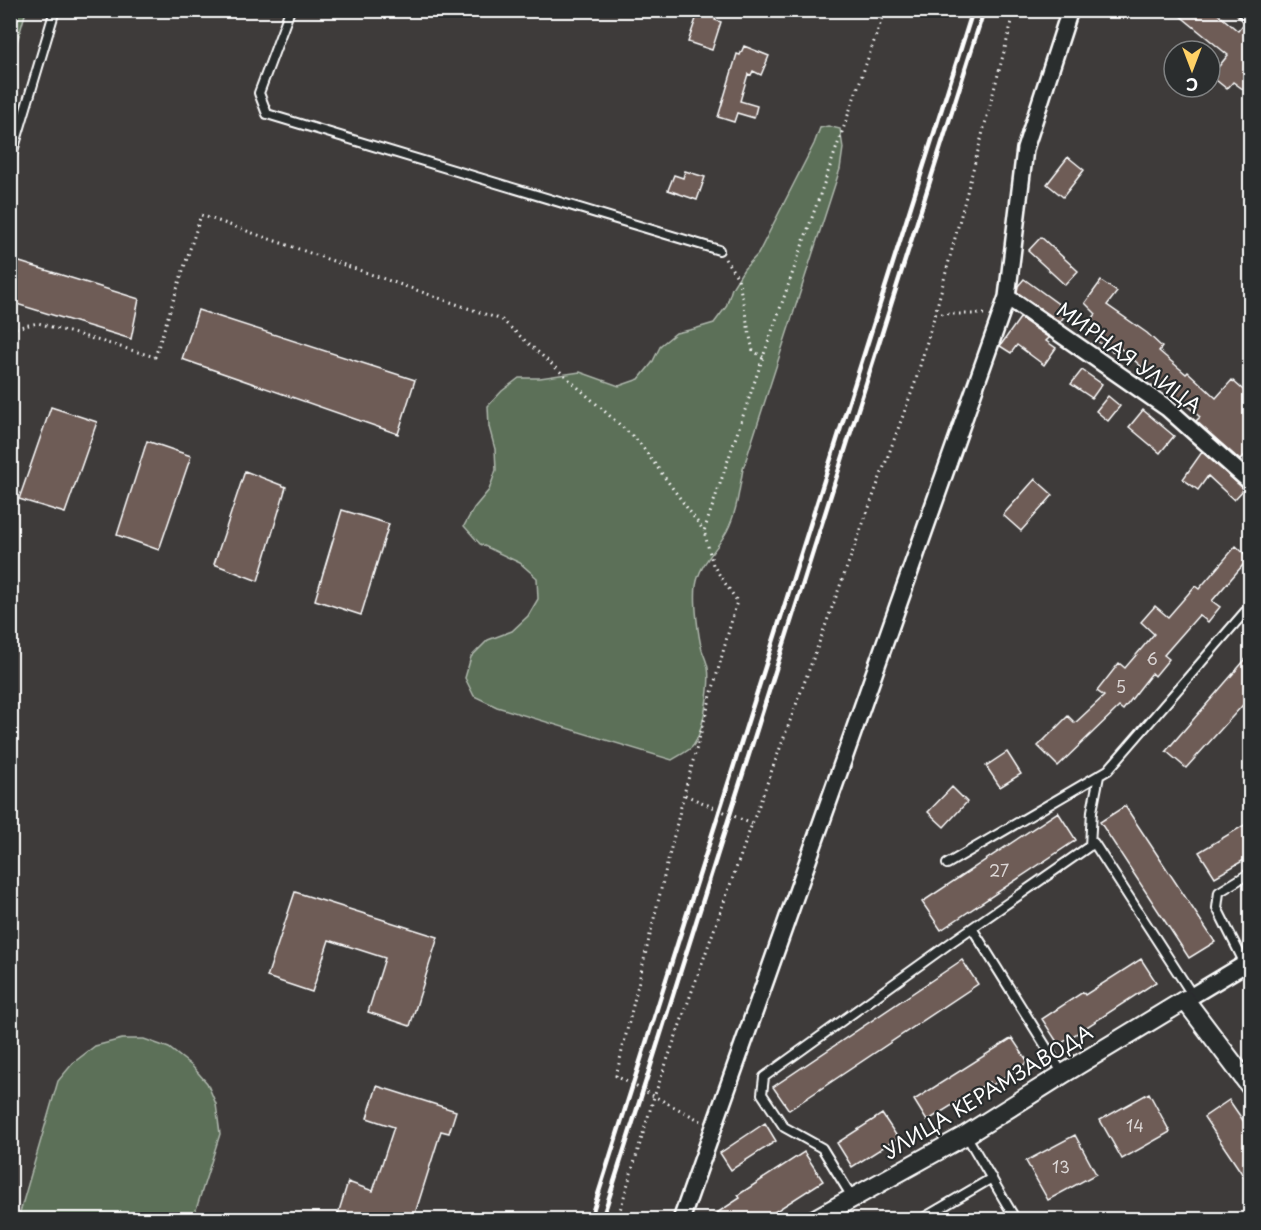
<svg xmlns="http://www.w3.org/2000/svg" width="1261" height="1230" font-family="'Playpen Sans',sans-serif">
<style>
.green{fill:#5c6f59;stroke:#aeb7ac;stroke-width:1.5}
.building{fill:#6e5c57;stroke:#fff;stroke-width:1.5}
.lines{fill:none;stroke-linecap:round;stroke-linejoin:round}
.service-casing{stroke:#fff;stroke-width:12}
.minor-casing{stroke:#fff;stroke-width:20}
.tertiary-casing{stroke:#fff;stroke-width:22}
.path{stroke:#fff;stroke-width:3;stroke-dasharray:1.5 4.5;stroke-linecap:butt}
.service{stroke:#2a2d2e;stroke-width:8}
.minor{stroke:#2a2d2e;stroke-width:15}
.tertiary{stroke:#2a2d2e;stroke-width:18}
.rail{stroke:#fff;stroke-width:4.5}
.labels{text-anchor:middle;stroke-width:4.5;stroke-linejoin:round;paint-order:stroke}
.number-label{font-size:16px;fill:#dbd6d5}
.street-label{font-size:20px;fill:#fff;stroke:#2a2d2e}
</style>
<rect width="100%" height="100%" fill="#3e3b3a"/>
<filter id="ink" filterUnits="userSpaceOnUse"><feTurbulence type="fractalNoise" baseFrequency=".0167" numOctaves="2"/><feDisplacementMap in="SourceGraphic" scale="12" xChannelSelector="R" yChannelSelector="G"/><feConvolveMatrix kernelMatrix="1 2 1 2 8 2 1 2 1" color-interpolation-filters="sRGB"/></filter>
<g filter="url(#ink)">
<!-- green -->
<path class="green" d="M11,10L26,11L11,63L10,11Z
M828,126L840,129L843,148L840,169L743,469C739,490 737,512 727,531C717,550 699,564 696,586C694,602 698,635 702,650C704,656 707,662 708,668C711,684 703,735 692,747C687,752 678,756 672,760L497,707L474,696L465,678L471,657L488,640L512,631L528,616L538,599L537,578L520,563L480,544L464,526L474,508L489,490L496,470L495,449L489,427L488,406L502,391L519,378H540L580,372L619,386L639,379L652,363L661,345L676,333L694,329L714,323L726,307L732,288L744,269L758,254L814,144L820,128Z
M122,1039H144L169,1048L192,1066L207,1083L216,1104L220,1134L193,1219H18L58,1081L73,1063L95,1046Z"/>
<!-- building -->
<path class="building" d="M699,10H718L715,20L721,22L712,50L688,42Z
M1173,10H1213L1238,31L1242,26L1251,32V95L1233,82L1227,89L1211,76L1228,55Z
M744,46L769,56L761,75L753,71L751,75L748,74L740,101L757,106L754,118L737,113L734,122L718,117L737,54L740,55Z
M1068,157L1084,170L1063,197L1047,184Z
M685,171L705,177L697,200L668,190L674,175L683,178Z
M1041,237L1078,271L1065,285L1028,251Z
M10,259L139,299L131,339L10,302Z
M1024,279L1068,311L1060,322L1017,292L1018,286Z
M1101,281L1117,292L1107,305L1147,333L1162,347L1159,351L1186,374L1188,372L1216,398L1232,380L1251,397V449L1240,460L1196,421L1200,417L1167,388H1166L1120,348L1116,354L1097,341L1099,338L1085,328L1096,314L1085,303Z
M198,310L415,380L398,434L182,359Z
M1020,318L1049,338L1046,341L1056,348L1044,365L1017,345L1011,353L1000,346Z
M1082,370L1102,384L1092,398L1071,384Z
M1108,396L1120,406L1108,421L1096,411Z
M51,407L97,422L65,513L19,499Z
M1143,410L1174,436L1160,453L1129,427Z
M147,441L191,456L159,550L117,535Z
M1202,452L1244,489L1234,500L1208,476L1198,490L1183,479Z
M245,471L286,487L258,581L214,564Z
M1035,479L1053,495L1021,531L1003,515Z
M342,510L389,524L361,615L315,600Z
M1236,546L1249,558L1212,601L1220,607L1208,622L1199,615L1164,655L1169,659L1155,676L1152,673L1123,710L1119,707L1058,766L1038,746L1068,716L1075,723L1104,696L1097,691L1119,663L1125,668L1154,634L1141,622L1155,606L1168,617L1195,586L1199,589Z
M1251,653V696L1186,768L1166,751Z
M1007,752L1021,774L1000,787L986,766Z
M952,787L967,802L944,827L928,812Z
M1125,806L1215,942L1189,958L1100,822Z
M1058,812L1076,840L941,930L922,902Z
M1251,821V856L1215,877L1199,852Z
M295,892L438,937L410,1026L368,1012L385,958L329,940L312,992L267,977Z
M1141,959L1156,982L1059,1045L1042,1019L1083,992L1085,995Z
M962,960L978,984L789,1110L773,1087Z
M1012,1038L1028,1062L991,1086L989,1082L927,1121L914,1100Z
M377,1086L456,1111L449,1133L441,1131L413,1220H344L337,1217L348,1182L373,1191L394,1127L367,1118Z
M1149,1093L1170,1132L1122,1159L1100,1120Z
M1229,1100L1251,1132V1187L1204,1117Z
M882,1114L898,1138L852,1167L837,1143Z
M765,1123L776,1141L731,1170L720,1153Z
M1075,1135L1096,1174L1048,1200L1026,1161Z
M804,1152L823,1181L762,1220H706L740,1198L738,1195Z"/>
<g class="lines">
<!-- service casing -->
<g class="service-casing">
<path id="service" d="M290,10L259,93L267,114L719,250
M10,161L55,10
M1090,846L1092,811L1099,776
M947,864L1108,770L1250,606
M972,928L1063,1074
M1245,964L1217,908L1219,892L1250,873
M966,1135L1016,1220
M852,1197L822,1148L784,1127L762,1094L764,1077L953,941L1094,843L1193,996
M920,1220L992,1178"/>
</g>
<!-- minor casing -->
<g class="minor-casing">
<path id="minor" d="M1245,10L1250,15
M1007,297L1167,408L1250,482
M1185,1000L1250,961
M681,1220L1007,297L1025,149L1070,10"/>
</g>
<!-- tertiary casing -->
<g class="tertiary-casing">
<path id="tertiary" d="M813,1220L966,1135L1063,1074L1185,1000L1250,1086"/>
</g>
<!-- path -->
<path class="path" d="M725,259L738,278L753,351L763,357
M935,314H984
M10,329L38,323L155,357L201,215L502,320L638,441L704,531
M685,795L752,824
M701,1121L616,1076L684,794L737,601L713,565L704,531L763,357L885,10
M617,1220L654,1097L752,824L915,383L935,314L1015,10"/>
<!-- service -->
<use href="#service" class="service"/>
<!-- minor -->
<use href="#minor" class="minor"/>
<!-- tertiary -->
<use href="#tertiary" class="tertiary"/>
<!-- rail -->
<path class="rail" d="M590,1220L973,10
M602,1220L984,10"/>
</g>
</g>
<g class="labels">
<!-- number labels -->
<g class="number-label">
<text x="1152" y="665">6</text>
<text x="1121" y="693">5</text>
<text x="999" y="877">27</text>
<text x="1135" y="1132">14</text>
<text x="1061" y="1173">13</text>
</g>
<!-- street labels -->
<g class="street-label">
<text transform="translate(1129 358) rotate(36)" y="7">МИРНАЯ УЛИЦА</text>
<text transform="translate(988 1092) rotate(-31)" y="7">УЛИЦА КЕРАМЗАВОДА</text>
</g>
</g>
<!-- margin -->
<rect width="1261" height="1230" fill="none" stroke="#2a2d2e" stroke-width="36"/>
<rect x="18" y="18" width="1225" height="1194" fill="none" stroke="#fff" stroke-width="2" filter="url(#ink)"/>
<!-- north arrow -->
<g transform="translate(1192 69) rotate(180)"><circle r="28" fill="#2a2d2e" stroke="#7f8182" stroke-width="1.5"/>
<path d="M0-4.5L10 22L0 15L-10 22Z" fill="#ffd166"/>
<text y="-9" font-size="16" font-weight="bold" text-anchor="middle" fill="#ffffff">С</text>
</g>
</svg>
